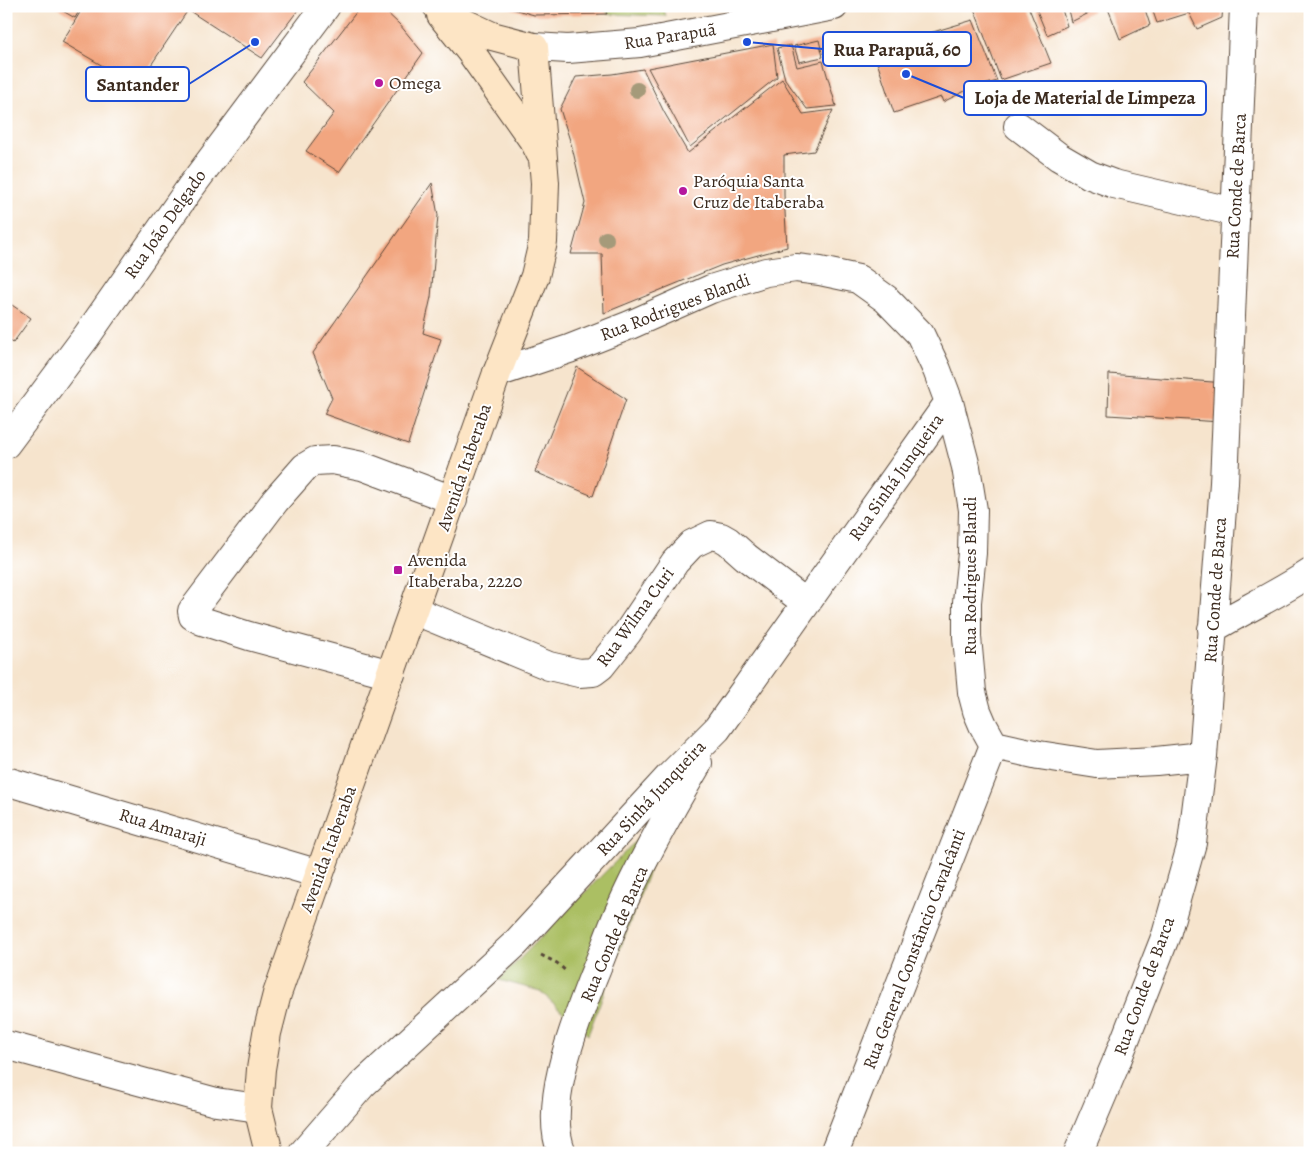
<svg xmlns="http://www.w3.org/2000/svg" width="1316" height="1159" font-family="Alegreya,serif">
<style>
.green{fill:#abbf63;stroke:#737440}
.building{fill:#f2a680}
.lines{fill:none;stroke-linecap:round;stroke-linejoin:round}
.minor-casing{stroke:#574638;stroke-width:30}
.tertiary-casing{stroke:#574638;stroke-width:30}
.secondary-casing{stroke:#574638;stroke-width:30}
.path{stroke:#574638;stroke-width:3;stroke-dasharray:4 4;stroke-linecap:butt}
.minor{stroke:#fff;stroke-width:28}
.tertiary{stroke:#fff;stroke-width:28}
.secondary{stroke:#fde5c5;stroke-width:28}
.tree{fill:#a59a7a}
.poi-dot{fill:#b5179e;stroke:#fff;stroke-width:2}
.labels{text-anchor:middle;stroke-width:4;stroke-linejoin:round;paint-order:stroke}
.street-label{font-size:18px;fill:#3b2a1e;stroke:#fff}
.poi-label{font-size:18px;fill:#3b2a1e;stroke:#fff;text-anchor:start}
.leader{fill:none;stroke:#1d4ed8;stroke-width:2}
.callout-dot{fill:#1d4ed8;stroke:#fff;stroke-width:2}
.callout{fill:#fff;stroke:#1d4ed8;stroke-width:2}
.callout-label{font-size:19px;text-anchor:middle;font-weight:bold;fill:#3b2a1e}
</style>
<rect width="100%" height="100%" fill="#fff"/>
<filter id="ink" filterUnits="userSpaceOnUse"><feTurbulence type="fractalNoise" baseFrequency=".02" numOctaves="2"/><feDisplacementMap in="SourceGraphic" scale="10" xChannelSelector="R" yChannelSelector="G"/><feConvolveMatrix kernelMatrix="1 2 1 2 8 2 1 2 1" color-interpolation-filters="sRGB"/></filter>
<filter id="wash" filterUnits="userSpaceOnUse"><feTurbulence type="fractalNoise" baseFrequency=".0096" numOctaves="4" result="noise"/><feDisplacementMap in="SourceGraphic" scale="20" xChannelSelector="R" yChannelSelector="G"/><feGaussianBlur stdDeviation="1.12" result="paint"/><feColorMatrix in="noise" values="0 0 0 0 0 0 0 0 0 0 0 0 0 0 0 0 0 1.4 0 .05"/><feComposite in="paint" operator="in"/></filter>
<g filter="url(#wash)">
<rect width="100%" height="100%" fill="#f6e4cd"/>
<!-- green -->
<path class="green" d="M604,6H663L666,16L607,14Z
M675,801L588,1035L540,991L499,980Z"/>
<g id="blocks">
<!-- building -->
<path class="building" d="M54,6H82L75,18Z
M84,6H301L262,58L188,10L137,86L62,42Z
M361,6H380L400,25L423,53L339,172L306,151L334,113L302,82Z
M503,6H604L607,14L534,15Z
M973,6H1028L1051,63L1001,80Z
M1035,6H1061L1067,26L1047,35Z
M1067,6H1092L1093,11L1071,22Z
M1107,6H1144L1150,25L1120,39Z
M1151,6H1223L1222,18L1197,29L1189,13L1157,23Z
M973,20L997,81L967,90L943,102L941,97L894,113L873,50Z
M819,40L823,57L799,62L794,46Z
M773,44L777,77L690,147L648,68Z
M791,45L797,67L823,61L836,106L807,109L785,79L777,48Z
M643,69L664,112L688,153L782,79L803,114L833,110L814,151L784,155V195L787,247L722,265L604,313L602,254H571L585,203L572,147L560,109L576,77L612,74Z
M432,183L438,215L431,297L423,333L441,339L408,444L324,414L332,398L313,353Z
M6,301L31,318L13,343L6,338Z
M577,367L626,399L593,496L535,472Z
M1109,374L1225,383L1221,422L1108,415Z"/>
</g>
</g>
<g filter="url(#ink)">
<use href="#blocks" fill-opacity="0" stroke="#574638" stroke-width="1"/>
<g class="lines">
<!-- minor casing -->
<g class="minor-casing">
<path id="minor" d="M1018,126L1059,157L1090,175L1114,184L1235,212
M497,373L569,349L630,325L711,289L766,272L796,268L820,271L858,279L886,299L920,334L937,370L949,402L966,467L973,510L972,553L967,602V637L972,692L977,711L983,725L994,745L1039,755L1097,764L1156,761L1203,756
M6,444L86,337L190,188L326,6
M413,610L549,666L579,673L593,672L601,666L628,632L675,562L692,544L711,535L721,537L728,541L746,557L806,603
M1212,629C1244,610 1278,594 1310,573
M391,674L249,636L202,621L193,616L192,611L275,501L305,467L315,461L333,460L362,466L453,500
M6,781L319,874
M6,1045L216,1102L258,1108
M303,1153L362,1085L515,944L669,777L717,729L949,402
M562,1153C542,1105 575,1024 593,977C602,956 609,935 618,914C641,862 669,812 698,763
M834,1153L994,745
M1078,1153L1116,1063L1166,935L1192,843L1203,756L1224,483L1244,6"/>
</g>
<!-- tertiary casing -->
<g class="tertiary-casing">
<path id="tertiary" d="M534,47L568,49L640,43L834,6"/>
</g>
<!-- secondary casing -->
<g class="secondary-casing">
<path id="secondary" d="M441,15L470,51L535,143L540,153
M269,1153L258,1108L261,1069L267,1033L277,994L497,373L535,276L543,242L545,183L534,47L492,36L460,21L437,6"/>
</g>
<!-- path -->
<path class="path" d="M541,955L557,963L567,972"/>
<!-- minor -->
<use href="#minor" class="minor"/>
<!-- tertiary -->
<use href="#tertiary" class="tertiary"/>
<!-- secondary -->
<use href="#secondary" class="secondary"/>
</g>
<!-- trees -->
<g class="tree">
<circle cx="637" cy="90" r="8"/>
<circle cx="606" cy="239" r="8"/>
</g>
</g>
<!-- markers -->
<g class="poi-dot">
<circle cx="379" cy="83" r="5"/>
<circle cx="683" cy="191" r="5"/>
<rect x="393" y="565" width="10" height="10" rx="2.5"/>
</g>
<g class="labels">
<!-- street labels -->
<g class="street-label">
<text transform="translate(670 36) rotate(-9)" y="6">Rua Parapuã</text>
<text transform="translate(1236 186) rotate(-87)" y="6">Rua Conde de Barca</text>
<text transform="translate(165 224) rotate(-55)" y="6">Rua João Delgado</text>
<text transform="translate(675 307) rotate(-21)" y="6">Rua Rodrigues Blandi</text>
<text transform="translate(464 467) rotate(-71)" y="6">Avenida Itaberaba</text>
<text transform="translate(896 477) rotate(-55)" y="6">Rua Sinhá Junqueira</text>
<text transform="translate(970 576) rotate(-90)" y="6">Rua Rodrigues Blandi</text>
<text transform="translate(1215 590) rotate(-86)" y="6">Rua Conde de Barca</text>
<text transform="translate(635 617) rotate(-54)" y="6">Rua Wilma Curi</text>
<text transform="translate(651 798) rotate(-47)" y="6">Rua Sinhá Junqueira</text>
<text transform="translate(163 827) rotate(17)" y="6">Rua Amaraji</text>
<text transform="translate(328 849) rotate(-70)" y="6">Avenida Itaberaba</text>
<text transform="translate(614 934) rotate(-67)" y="6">Rua Conde de Barca</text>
<text transform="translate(914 949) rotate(-69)" y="6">Rua General Constâncio Cavalcânti</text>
<text transform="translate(1144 986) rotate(-70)" y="6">Rua Conde de Barca</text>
</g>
<!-- poi labels -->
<g class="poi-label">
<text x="389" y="89">Omega</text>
<text x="693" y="187">Paróquia Santa<tspan x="693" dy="21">Cruz de Itaberaba</tspan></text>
<text x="408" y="566">Avenida<tspan x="408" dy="21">Itaberaba, 2220</tspan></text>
</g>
</g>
<!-- callouts -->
<path class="leader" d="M747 42L823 49M255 42L189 84M906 74L964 98"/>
<g class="callout-dot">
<circle cx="747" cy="42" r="5"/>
<circle cx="255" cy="42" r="5"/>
<circle cx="906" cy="74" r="5"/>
</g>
<g class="callout">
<rect x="823" y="32" width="148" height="34" rx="5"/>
<rect x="86" y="67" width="103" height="34" rx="5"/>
<rect x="964" y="81" width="242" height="34" rx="5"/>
</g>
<g class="callout-label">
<text x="897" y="56">Rua Parapuã, 60</text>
<text x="138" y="91">Santander</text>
<text x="1085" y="104">Loja de Material de Limpeza</text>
</g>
<!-- margin -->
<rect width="1316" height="1159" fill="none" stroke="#fff" stroke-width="25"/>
</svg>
